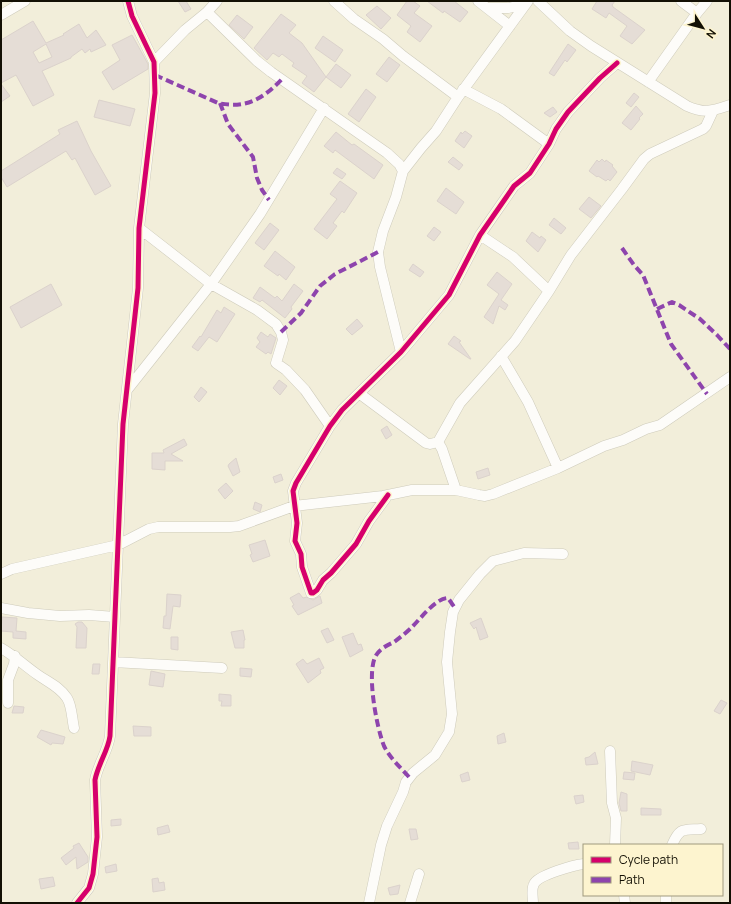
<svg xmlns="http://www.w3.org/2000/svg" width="731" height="904" font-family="Manrope,sans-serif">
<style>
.building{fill:#e5ddd6;stroke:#dbd2cc;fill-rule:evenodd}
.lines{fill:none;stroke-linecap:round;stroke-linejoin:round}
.minor-casing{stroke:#cecbbb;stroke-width:11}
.minor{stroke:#fdfcf9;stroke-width:10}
.quiet{stroke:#8e44ad;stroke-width:4;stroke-dasharray:8 4;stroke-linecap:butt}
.cycleway-casing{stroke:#fdf4cf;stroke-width:8}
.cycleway{stroke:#d6006c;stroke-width:5}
</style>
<rect width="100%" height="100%" fill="#f2eeda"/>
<!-- building -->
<path class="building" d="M178,1H186L191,9L185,12Z
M407,1H413L420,6L414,13L432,26L420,42L407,32L411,26L397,15Z
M427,1H454L468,12L460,22L444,11L443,13Z
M597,1H615L612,5L613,7L645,30L632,44L620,36L627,26L609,13L606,18L592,9Z
M377,6L391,18L381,29L366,15Z
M281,14L296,25L289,33L302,43L326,77L314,92L302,83L307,76L292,66L294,63L282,54L279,57L273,53L267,60L254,48Z
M237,15L253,27L244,39L229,25Z
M33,21L46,43L64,35L63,34L79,24L87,38L96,30L106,45L91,52L90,49L85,53L82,49L71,57V58L42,71L54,95L33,106L16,75L1,83V40ZM46,44L52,57L39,63L33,52Z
M132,35L148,64V69L113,90L102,72L120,60L112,45Z
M323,36L343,50L335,62L315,48Z
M568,44L576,50L567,62L565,60L554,76L549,73Z
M389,57L400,65L387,82L376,74Z
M336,64L351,75L341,88L326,77Z
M1,84L10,96L1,102Z
M366,89L376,97L359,122L348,114Z
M634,93L639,97L631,107L626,103Z
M99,100L135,109L130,126L94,117Z
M636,106L643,114L639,118L640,119L631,130L622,123Z
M553,107L557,112L550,117L544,113Z
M77,121L91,151L111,186L95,195L75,158L72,160L66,151L7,187L1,177V171L60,134L58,130Z
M465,131L472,136L464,148L455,141L461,132L462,134Z
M336,132L352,145L354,144L383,165L374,179L335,150L333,153L324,146Z
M453,157L463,165L459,170L448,162Z
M602,159L605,162L606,160L613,165L612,166L617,172L610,181L608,179L606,181L598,176L597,177L589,171L597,160L599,162Z
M337,168L346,174L342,179L333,173Z
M340,181L357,193L344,213L342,211L333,223L337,226L327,239L314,229L337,199L330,194Z
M446,188L464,202L456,214L437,201Z
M589,197L601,206L591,218L579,209Z
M554,218L566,228L561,234L549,225Z
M270,223L279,230L264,250L255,243Z
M434,227L441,232L434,241L427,236Z
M532,232L540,238L541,236L546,240L538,252L526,241Z
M275,251L295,267L286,280L279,274L278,276L264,266Z
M413,264L424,272L420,277L409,270Z
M497,272L512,284L501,300L508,305L505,310L499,306L493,324L484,317L499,294L487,285Z
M51,284L62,305L21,328L10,307Z
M294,284L303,291L291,307L292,309L285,318L262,300L260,302L253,298L260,287L275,298L277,296L282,301Z
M224,307L235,314L217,342L209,337L198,351L192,347L200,336L201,337L217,310L221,313Z
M357,319L363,326L352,335L346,329Z
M261,332L268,337L270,334L276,338L271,354L268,352L266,354L256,347L260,342L257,338Z
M454,336L461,341L459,342L471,359H470L448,344Z
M279,380L287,386L280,395L273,388Z
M201,387L207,392L199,402L194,397Z
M387,426L392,435L386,439L381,430Z
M184,439L187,445L171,454L183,461H165V470L152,469V453H164L163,450Z
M236,458L240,472L233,476L228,466L229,464Z
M488,468L490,475L478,479L476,472Z
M281,474L283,480L275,483L273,477Z
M226,483L233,491L225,499L218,490Z
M255,502L262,505L260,512L253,509Z
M265,540L270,556L253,562L250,555L252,554L249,545Z
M299,593L303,598L307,597L313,600L320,596L322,603L298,615L292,606L294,605L290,598Z
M167,594L181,595L180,607L173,606L170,629L163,628L164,616H166Z
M2,617L17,618L16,631L26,632V639L13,638V632L1,631Z
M481,618L488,637L480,640L476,627L474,629L470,623Z
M78,622H82L87,628L86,648H76L77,627L75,624Z
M328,628L334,640L327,643L321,631Z
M243,630L245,640H244V648H235L231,632Z
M353,633L358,645L361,644L363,650L350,657L342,637Z
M171,637H178V650L171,649Z
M319,658L324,668L320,670L321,673L308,683L296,664L303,659L307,664Z
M93,664H100L99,674H92Z
M240,668L252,669L251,677L240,676Z
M151,671L165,674L163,687L149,685Z
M219,694L231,695V706H221L222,701H219Z
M721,700L727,703L720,714L714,711Z
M14,706L24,707L23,713H12Z
M133,726L151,727V736H134Z
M41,730L65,737L63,744L52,743L51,745L37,737Z
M504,733L506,742L498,744L497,736Z
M595,752L598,764L586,765L585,758L589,757Z
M632,761L653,765L650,775L631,771Z
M468,772L470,780L462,782L460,775Z
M624,772L635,773L634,780L623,779Z
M621,792L627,794V811H621L619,803Z
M583,795L584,802L576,804L574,796Z
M641,808L661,809V815H641Z
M121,819V825L111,826V820Z
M168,825L170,832L158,835L157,828Z
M409,829H416L418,839L411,840Z
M578,842L579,849H569L568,843Z
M79,843L88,857V862L77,869L76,857L66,865L61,858L74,848L73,846Z
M116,864L117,871L106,873L105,867Z
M53,877L55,886L41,889L39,879Z
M158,878L159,883L164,882L165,890L153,892L152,879Z
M400,885L398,894L390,895L388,888Z"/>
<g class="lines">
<!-- minor casing -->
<g class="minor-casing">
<path id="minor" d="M334,1L354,19L383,39L403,56L458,97
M478,1L510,26
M538,1L570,31L591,46L687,106C705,114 712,111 730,105
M681,1L697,13
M488,8H508L526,4
M207,12L257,61L271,72L387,153L399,164L403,171
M1,15L25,1
M154,62L185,30L207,12L217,1
M648,82L697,13L707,1
M463,89L501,109L549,144
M139,228L211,284L257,310L276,324L281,332L283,340L276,363L286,370L305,390L330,426
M480,235L513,257L549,291
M401,352L380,267L378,252L383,231L396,197L403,171L421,148L436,131L458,97L528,1
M501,356L528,402L558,468
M127,390L211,284L260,214L324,108
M360,394L426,443L430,444L438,442L442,449L456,490
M438,442L460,403L515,341L549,291L571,255L622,189L644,159L650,154L703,129L706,126L713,111
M388,495L369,521L356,544L331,573L323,580L317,590L313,593H311L302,567L301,554L295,541L297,523L293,491L296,483L330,426L342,410L401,352L449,295L480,235L514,186L530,173L549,144L556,129L568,112L600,78L617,63
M1,574L12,569L118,545L149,529L158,527H230L239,526L294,506L383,496L412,490H456L479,495L485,496L493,494L558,468L604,446L623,440L646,429L660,425L730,377
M1,608L28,613L60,616L89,615L115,617
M1,648C15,656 25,666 38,675C48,682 60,687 67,698C72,706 72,719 74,728
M113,662L222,668
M8,703V680L14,664L15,656
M610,751L612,803L616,818L615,845
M672,845C680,827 683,830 701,829
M624,895L625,903
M77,903L89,888L93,874L97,837L95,780C98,764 108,751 110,736L123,424L138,288L139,228L155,93L154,62L132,16L128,1
M369,903L381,845L387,826L403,792L406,782L413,773L435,755L449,732L452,714L447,662L450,632L453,612L459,600L480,574L493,561L524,553L563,554
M410,903L419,874
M533,903C533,897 531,889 534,884C538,875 574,865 584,864
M666,903V895"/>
</g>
<!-- minor -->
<use href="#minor" class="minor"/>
<!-- quiet -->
<path class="quiet" d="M155,75L218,103C246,109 263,99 282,79
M220,103L228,124L253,157L257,178L262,190L269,200
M622,248L634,265L643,275L671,344L707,394
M657,309L672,302L679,305L700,319L717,335L730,349
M281,332L301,313L320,286L335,274L378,252
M409,777C400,767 390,758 384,746C377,729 365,669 377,654C381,648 388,645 394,642C401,637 408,631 413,626C421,618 436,598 448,598L455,608"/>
<!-- cycleway casing -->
<g class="cycleway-casing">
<path id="cycleway" d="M388,495L369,521L356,544L331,573L323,580L317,590L313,593H311L302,567L301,554L295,541L297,523L293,491L296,483L330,426L342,410L401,352L449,295L480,235L514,186L530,173L549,144L556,129L568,112L600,78L617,63
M77,903L89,888L93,874L97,837L95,780C98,764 108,751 110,736L123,424L138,288L139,228L155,93L154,62L132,16L128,1"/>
</g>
<!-- cycleway -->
<use href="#cycleway" class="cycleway"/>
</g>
<!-- border -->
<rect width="731" height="904" fill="none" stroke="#131004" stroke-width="4"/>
<!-- legend -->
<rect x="583" y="844" width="140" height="52" fill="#fdf4cf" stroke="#9f997e"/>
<rect x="591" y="857" width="20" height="6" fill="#d6006c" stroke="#9f997e"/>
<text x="619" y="864" font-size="12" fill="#131004">Cycle path</text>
<rect x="591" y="877" width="20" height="6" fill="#8e44ad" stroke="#9f997e"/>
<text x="619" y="884" font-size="12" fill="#131004">Path</text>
<!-- north arrow -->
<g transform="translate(703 28) rotate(126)" stroke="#fdf4cf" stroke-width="3" paint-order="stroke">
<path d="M0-3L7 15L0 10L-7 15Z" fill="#131004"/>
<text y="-6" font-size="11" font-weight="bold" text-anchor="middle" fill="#131004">N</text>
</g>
</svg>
